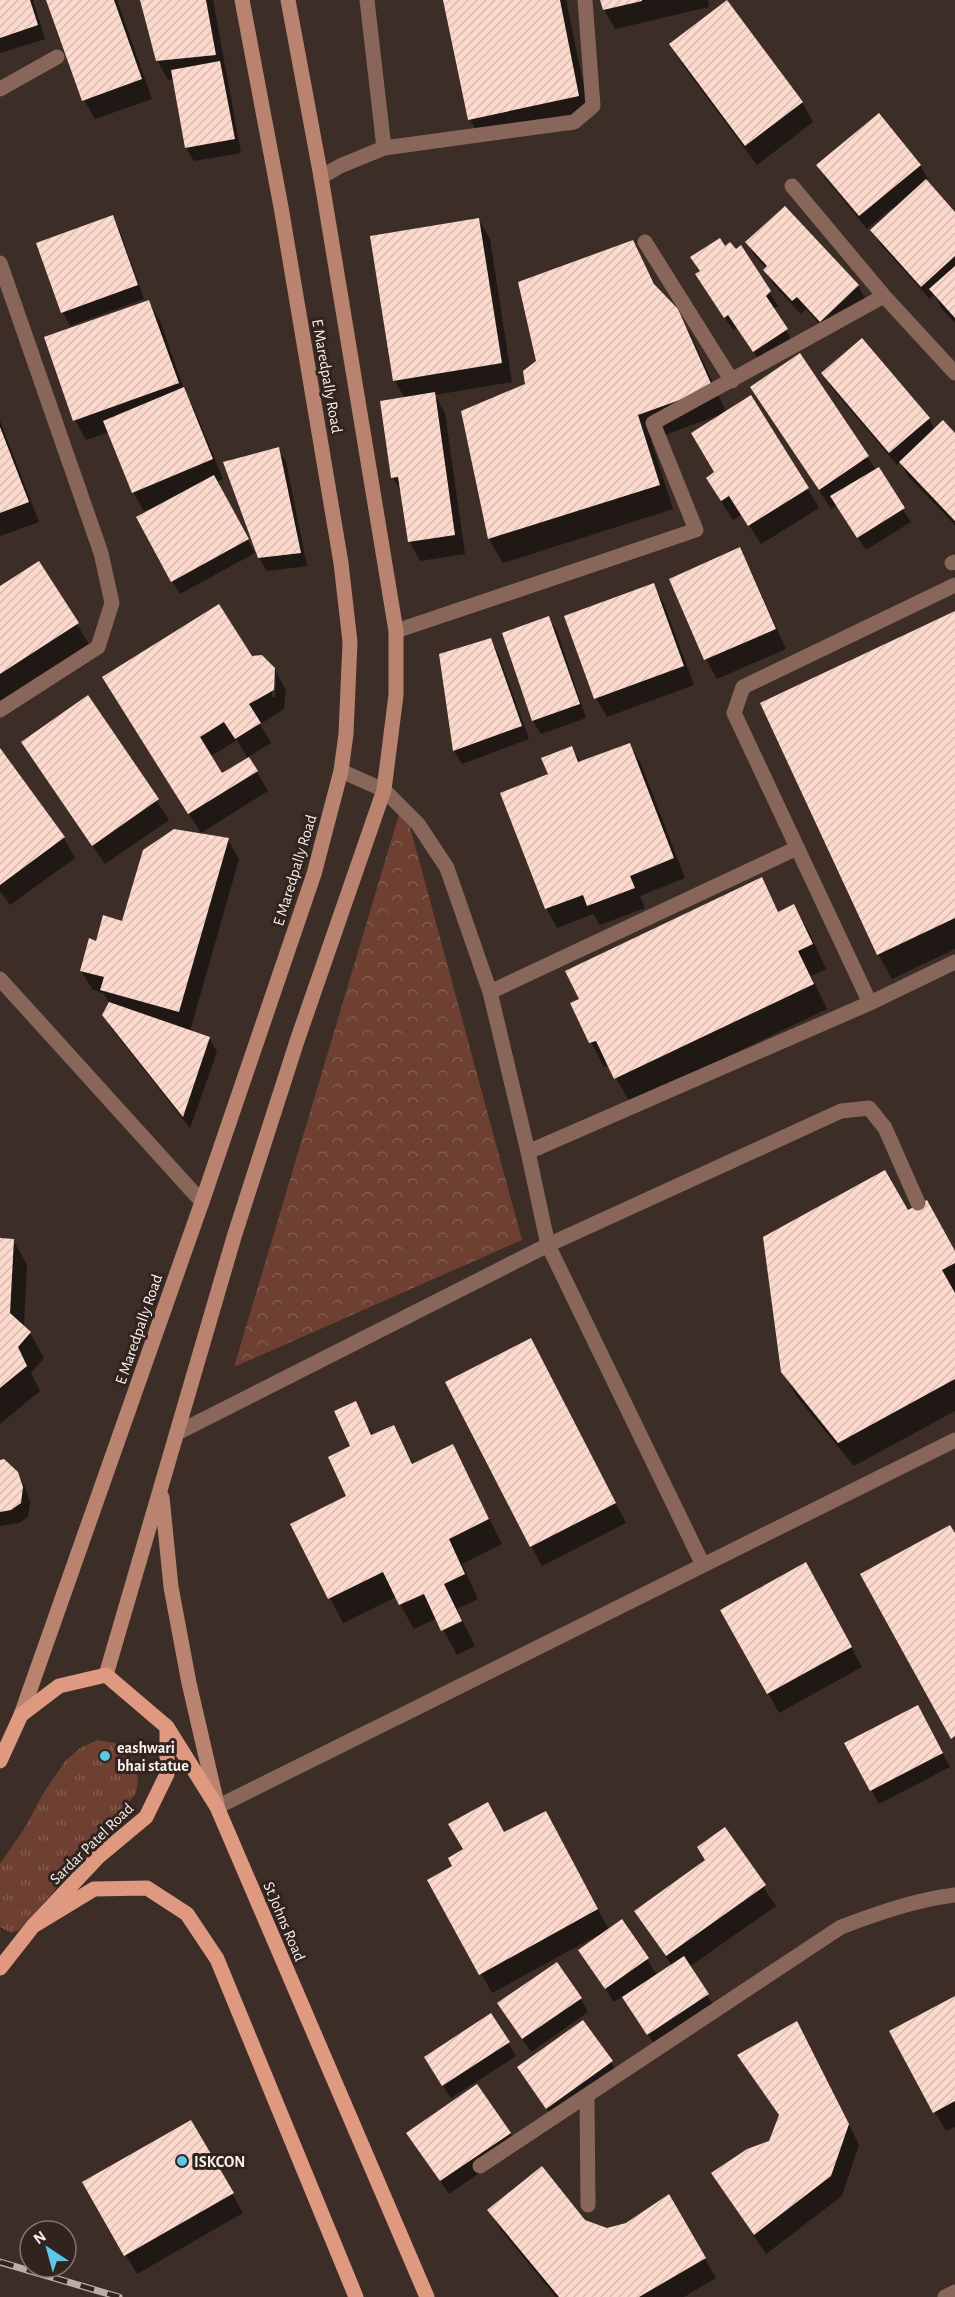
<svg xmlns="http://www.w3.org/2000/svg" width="955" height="2297" font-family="'Alegreya Sans',sans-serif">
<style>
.grass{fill:url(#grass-tufts)}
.park{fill:url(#park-crowns)}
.shadow{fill:#0007;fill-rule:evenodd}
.building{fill:url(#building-hatch)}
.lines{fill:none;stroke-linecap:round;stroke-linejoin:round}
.lane{stroke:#88665a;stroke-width:15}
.street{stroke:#88665a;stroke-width:15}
.secondary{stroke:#b98370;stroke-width:15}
.primary{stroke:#df9981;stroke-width:15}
.rail-casing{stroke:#b9aeaa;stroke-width:7}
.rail{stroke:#31231e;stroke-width:4.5;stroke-dasharray:14;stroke-linecap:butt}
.poi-dot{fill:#5bc8e7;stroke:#31231e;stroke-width:2}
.labels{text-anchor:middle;stroke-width:6;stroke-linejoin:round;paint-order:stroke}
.street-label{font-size:16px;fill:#faf0ed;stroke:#31231e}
.poi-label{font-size:16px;font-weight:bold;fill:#faf0ed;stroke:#31231e;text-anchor:start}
</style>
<defs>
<pattern id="grass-tufts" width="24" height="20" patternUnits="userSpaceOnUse" patternTransform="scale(1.5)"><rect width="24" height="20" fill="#6d4031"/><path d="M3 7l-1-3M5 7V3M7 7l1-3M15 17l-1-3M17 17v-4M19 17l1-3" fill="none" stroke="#835c4f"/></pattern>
<pattern id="park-crowns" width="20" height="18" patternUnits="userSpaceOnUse" patternTransform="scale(1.5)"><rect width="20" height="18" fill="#6d4031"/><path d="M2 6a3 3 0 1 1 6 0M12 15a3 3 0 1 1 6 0" fill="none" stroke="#835c4f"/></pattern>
<pattern id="building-hatch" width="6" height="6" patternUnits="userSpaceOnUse" patternTransform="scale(1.5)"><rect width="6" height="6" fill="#fcd9cd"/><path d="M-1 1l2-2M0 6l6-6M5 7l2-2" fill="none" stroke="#d9bcb2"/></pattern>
</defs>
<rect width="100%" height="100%" fill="#3c2d27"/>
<!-- grass -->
<path class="grass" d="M97,1740L116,1743L132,1758L138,1779L136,1793L89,1852L19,1930L11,1933L0,1927V1864L24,1829L44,1792L66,1760L80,1748Z"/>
<!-- park -->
<path class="park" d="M403,801L522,1240L234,1367Z"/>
<!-- shadow -->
<path class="shadow" d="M0,0H33L45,39L0,53Z
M48,0H117L152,99L95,119L84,100Z
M142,0H213L241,153L194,161L186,148L174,79L168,80L157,60Z
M445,0H566L590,116L481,139L470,119Z
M602,0H708L709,7L615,29L604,10Z
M671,45L802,102L813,122L757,165L682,64Z
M818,165H920L928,179L925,181L955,214V323L942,309L934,295L930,299L880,244L872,230L894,210L892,208L867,229L826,179Z
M785,208L858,286L866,300L828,334L806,309L801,314L773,284L765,270L767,269L755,256L747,242Z
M112,217L120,231L144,299L70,326L63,312L38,244Z
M479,220L490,239L512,382L435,395L445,413L465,554L420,561L409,541L402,494L393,478L382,402L405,398L394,380Z
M632,242L658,290L676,310L691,335L726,412L808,489L819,508L761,544L742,514L733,520L719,498L716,473L717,416L651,440L673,509L503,563L489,539L526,385L538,361Z
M725,248L735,251L741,248L778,306L773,309L794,344L762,365L737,327L733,330L705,288L701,272Z
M149,302L160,321L185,392L194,408L223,479L216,482L255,553L180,594L172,581L151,511L150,509L144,511L133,492L109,432L86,440L75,420Z
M823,374L929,419L935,430L955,436V525L908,476L900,462L897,465L831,387Z
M752,387L867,457L911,522L866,550L837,505L831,509Z
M0,421L39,522L0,536Z
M278,449L286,462L307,566L267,571L259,558Z
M739,549L750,569L786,649L717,679L706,659L671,580Z
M39,564L89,644L0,701V588Z
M653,585L664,604L694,685L607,717L596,698Z
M955,613V949L892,979L878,954Z
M549,618L557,631L586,718L541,734L533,721Z
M490,639L498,653L529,739L462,764L454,751L441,655Z
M251,657L274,669L286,690L284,709L260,724L271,743L248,757L268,791L201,833L116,697ZM273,675H276L275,697H272ZM237,740L248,759L222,775L210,757Z
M88,698L169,820L105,864L23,743Z
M630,745L641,764L685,878L640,896L645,908L600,925L593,914L557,928L546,908L550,775L572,748L581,763Z
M0,750L64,838L75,858L10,905L0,891Z
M228,840L239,859L190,1031L209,1038L217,1052L190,1128L112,1029L104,1015L110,1004L103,993L93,990L81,971L97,943Z
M761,879L779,913L794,906L808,930L826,969L811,976L827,1009L630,1103L609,1065L604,1067L572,1004Z
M0,1240H13L27,1265L24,1327L30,1333L44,1358L31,1373L40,1391L0,1424Z
M955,1253V1411L854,1466L797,1397L782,1371Z
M542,1360L626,1523L542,1566L531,1546Z
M355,1403L373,1436L393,1427L414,1465L452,1446L502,1544L462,1564L478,1599L457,1609L475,1646L457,1655L437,1618L414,1629L396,1597L343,1623L292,1525L348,1497Z
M0,1462L17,1473L25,1487L30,1502L28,1517L19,1523L0,1526Z
M817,1584L862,1667L779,1713L768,1693Z
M925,1720L950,1767L879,1804L846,1744Z
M725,1830L776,1906L689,1967L715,2008L656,2047L623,1996L614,2002L580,1950L599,1937L598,1935L492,1993L429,1881L504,1834L556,1832L609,1930L622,1921L657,1975L672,1966L636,1911L707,1861Z
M955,1997V2127L946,2131L935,2112Z
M581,1999L588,2012L531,2052L507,2017Z
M808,2042L859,2145L842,2196L766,2254L713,2174L770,2142L780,2117L739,2055Z
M508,2043L516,2056L451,2098L433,2071Z
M611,2062L619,2075L555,2121L519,2068Z
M191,2122L243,2213L137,2274L84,2183Z
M510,2133L517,2147L449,2194L416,2146Z
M669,2197L716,2278L684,2297H556L501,2230L489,2210L584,2221L607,2230L626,2224Z"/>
<!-- building -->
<path class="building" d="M0,0H30L38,25L0,38Z
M46,0H114L142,79L82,101Z
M140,0H206L216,55L156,61Z
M443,0H560L579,96L468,120Z
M600,0H642V1L603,10Z
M727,0L803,102L745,146L669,44Z
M220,61L235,139L185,148L171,70Z
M879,113L921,165L859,216L816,165Z
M926,179L955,212V256L921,287L870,230Z
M785,206L859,285L820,322L797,297L792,301L763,270L767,266L745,242Z
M113,215L138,285L61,313L36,243Z
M479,218L502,363L393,381L370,236Z
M720,238L725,246L730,242L736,249L741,245L771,291L766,296L788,329L753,352L728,315L724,318L695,274L700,271L690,257Z
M633,240L654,284L678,309L713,388L638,415L660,485L488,539L461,411L525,384L523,371L536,361L518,282Z
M955,266V318L929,289Z
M149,300L179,383L73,421L44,337Z
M862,338L930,418L889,453L821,373Z
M800,353L869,456L819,490L750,387Z
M184,387L213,459L132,493L103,421Z
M435,392L455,535L408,542L398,477L391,478L380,401Z
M751,395L809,488L748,526L729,496L721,501L706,478L714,472L691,433Z
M943,420L955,433V521L899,462Z
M0,427L29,502L0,513Z
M279,447L301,553L258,558L223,462Z
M879,467L905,508L857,538L830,496Z
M214,475L249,539L171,582L136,517Z
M740,547L776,629L704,660L669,579Z
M39,561L79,623L0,674V586Z
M654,583L684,666L594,699L564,616Z
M219,604L252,656L262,655L275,668L274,690L249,704L261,723L235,739L224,722L200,737L222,773L249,757L258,771L188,814L102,677Z
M955,611V918L877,955L760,703Z
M549,616L580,704L532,721L502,633Z
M491,638L522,726L453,751L439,654Z
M88,695L159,799L92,846L21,742Z
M630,743L674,858L630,876L635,888L587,906L583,895L545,909L500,793L548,774L541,758L572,746L578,762Z
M0,748L65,837L0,885Z
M174,829L229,838L179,1012L100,990L104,977L80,971L89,938L96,941L103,915L122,921L143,850Z
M762,877L778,912L794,904L813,944L798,951L814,984L614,1079L596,1041L589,1043L570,1003L579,999L565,971Z
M109,1002L210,1037L183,1117L102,1015Z
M885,1170L908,1210L927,1200L955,1251V1263L942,1270L955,1293V1379L838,1443L781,1372L763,1237Z
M0,1238L14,1239L10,1313L31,1332L18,1347L27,1366L0,1388Z
M531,1338L616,1503L530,1547L445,1382Z
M356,1401L371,1435L394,1425L412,1464L453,1444L489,1519L449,1539L465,1574L444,1584L462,1621L441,1631L424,1594L399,1605L383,1572L328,1599L290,1524L346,1496L328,1457L350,1446L334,1411Z
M4,1459L18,1472L23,1487L21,1503L11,1510L0,1512V1460Z
M950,1525L955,1533V1736L951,1739L860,1574Z
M806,1562L852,1647L767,1694L720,1610Z
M918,1705L943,1753L870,1791L844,1743Z
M488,1802L504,1832L546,1811L598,1909L479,1975L427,1880L452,1866L448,1858L463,1849L448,1824Z
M725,1827L766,1885L666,1956L634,1911L705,1860L697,1847Z
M622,1919L649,1958L605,1989L578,1950Z
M684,1956L709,1994L647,2035L622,1997Z
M557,1962L582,1998L522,2039L497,2003Z
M955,1996V2101L933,2113L889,2031Z
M491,2013L510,2042L442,2086L424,2057Z
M583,2020L613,2061L546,2109L517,2067Z
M797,2021L849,2124L831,2176L754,2235L711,2173L747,2149L769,2141L779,2115L737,2055Z
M477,2084L511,2133L440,2181L406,2133Z
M191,2120L234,2193L124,2256L82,2182Z
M542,2166L585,2220L607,2228L626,2223L669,2194L706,2258L639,2297H559L487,2210Z"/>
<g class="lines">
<!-- lane -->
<path class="lane" d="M367,0L384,148
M321,177L340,166L384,148L574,122L593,106L585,0
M548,1245L841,1111L869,1108L885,1128L918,1203"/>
<!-- street -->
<path class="street" d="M0,89L57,57
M792,186L884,296L955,373
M645,242L732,381
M0,263L101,553L112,603L98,647L0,710
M952,563L955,562
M396,631L696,530L653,423L884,296
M341,771L384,790L418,824L447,868L490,992L528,1152L548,1245L703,1565
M0,979L202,1202
M490,992L797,848
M870,1003L734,713L743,687L955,585
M528,1152L870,1003L955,962
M177,1433L548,1245
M217,1807L955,1440
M587,2096L588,2205
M480,2166L841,1927C878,1913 915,1900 955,1895
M945,2297L955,2292"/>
<!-- secondary -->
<path class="secondary" d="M162,1497L171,1587L189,1683L217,1804
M106,1675L234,1237L297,1041L384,790L396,695V631L321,177L288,0
M21,1715L202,1202L314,874L341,771L346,734L350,642L341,563L281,207L242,0"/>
<!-- primary -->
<path class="primary" d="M0,1761L21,1715L59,1686L106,1675L167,1727L217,1807L427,2297
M33,1926L94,1889L147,1888L187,1914L217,1959L356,2297
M0,1968L33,1926L98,1857L146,1817L167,1774V1727"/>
<!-- rail casing -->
<g class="rail-casing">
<path id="rail" d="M0,2262L119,2297"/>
</g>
<!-- rail -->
<use href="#rail" class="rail"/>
</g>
<!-- markers -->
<g class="poi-dot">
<circle cx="105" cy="1756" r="6"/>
<circle cx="182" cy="2161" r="6"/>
</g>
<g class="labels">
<!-- street labels -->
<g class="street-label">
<text transform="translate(328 376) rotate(80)" y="6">E Maredpally Road</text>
<text transform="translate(294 870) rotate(-73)" y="6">E Maredpally Road</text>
<text transform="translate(138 1329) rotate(-71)" y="6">E Maredpally Road</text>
<text transform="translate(91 1843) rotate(-44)" y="6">Sardar Patel Road</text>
<text transform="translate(285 1921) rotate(67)" y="6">St Johns Road</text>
</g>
<!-- poi labels -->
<g class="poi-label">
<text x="117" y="1753">eashwari<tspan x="117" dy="18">bhai statue</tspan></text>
<text x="194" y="2167">ISKCON</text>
</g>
</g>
<!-- north arrow -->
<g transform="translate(48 2249) rotate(324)"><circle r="28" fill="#31231e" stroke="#817571" stroke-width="1.5"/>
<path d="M0-4.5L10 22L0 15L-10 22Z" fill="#5bc8e7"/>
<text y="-9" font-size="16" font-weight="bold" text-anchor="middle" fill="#faf0ed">N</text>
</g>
</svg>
